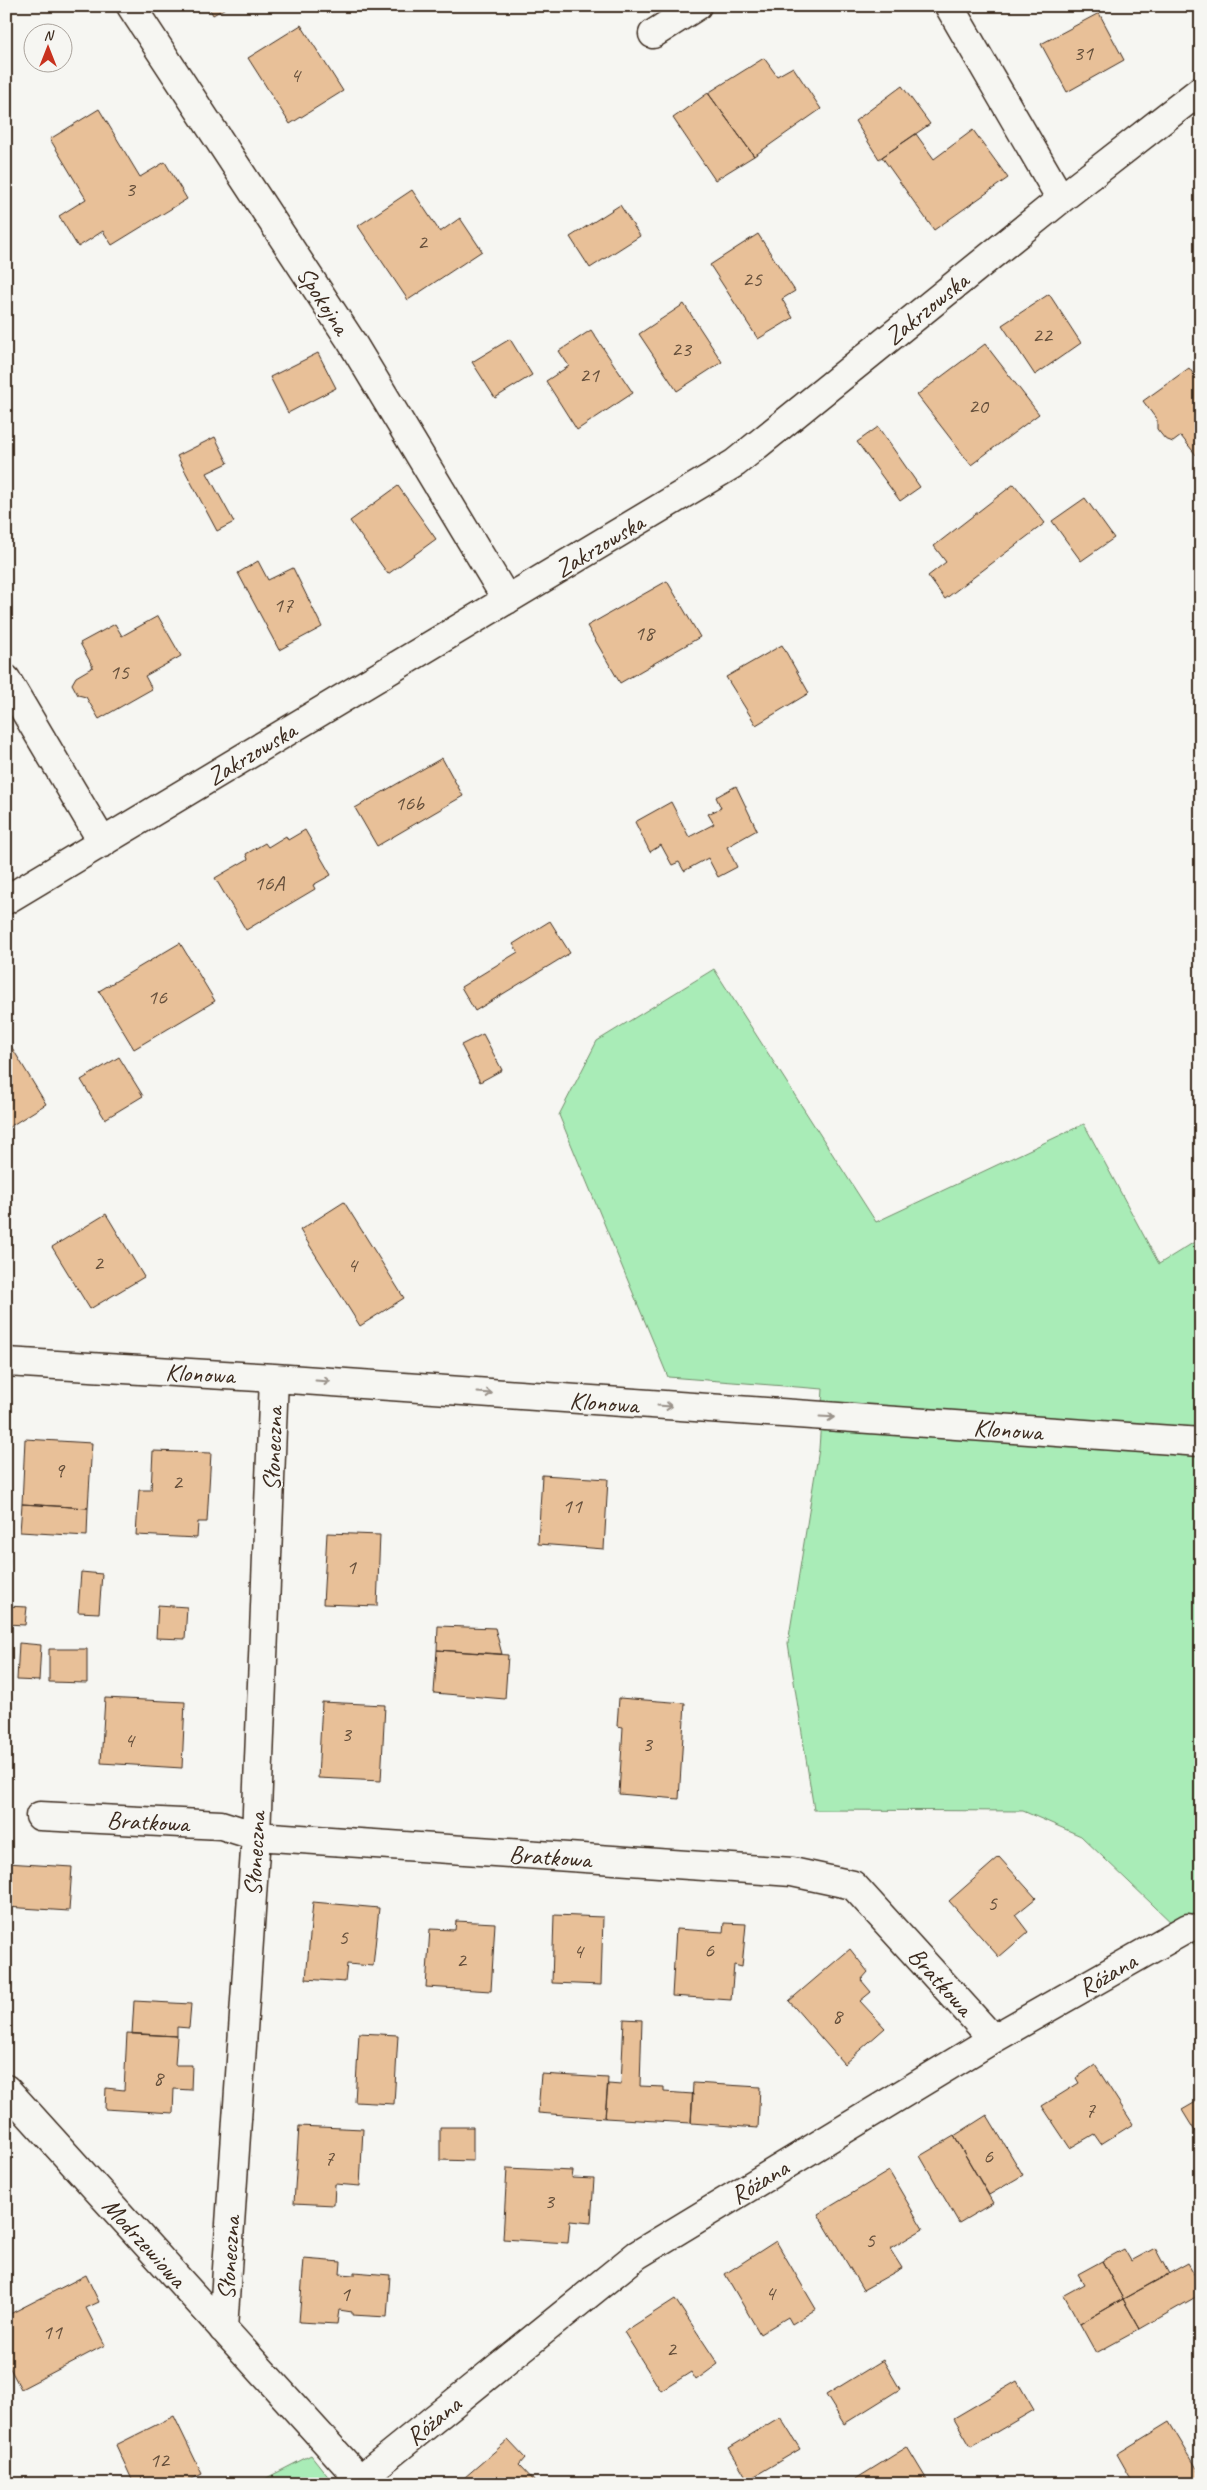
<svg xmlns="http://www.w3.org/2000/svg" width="1207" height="2490" font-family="Caveat,sans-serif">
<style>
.green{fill:#a9ecb7;stroke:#728b6a}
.building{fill:#e8c098;stroke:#3b2a1e}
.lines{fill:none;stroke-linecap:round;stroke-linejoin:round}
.minor-casing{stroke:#3b2a1e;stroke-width:31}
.minor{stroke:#f6f6f2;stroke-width:28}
.oneway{stroke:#989088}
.labels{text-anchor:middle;stroke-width:4;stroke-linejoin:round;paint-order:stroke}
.number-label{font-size:22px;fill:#66503c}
.street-label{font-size:25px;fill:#3b2a1e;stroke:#f6f6f2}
</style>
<rect width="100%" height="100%" fill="#f6f6f2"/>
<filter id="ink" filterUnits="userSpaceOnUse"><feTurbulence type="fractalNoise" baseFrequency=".02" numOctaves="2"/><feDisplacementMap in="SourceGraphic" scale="10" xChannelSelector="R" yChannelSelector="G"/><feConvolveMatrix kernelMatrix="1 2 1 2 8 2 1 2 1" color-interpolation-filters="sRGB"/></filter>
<g filter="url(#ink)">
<!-- green -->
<path class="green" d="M714,969L876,1222L1084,1124L1159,1264L1201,1238V1951L1081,1836L1023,1811L814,1810L788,1643L819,1449L823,1389L668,1377L559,1115L597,1041Z
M311,2455L334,2484H255Z"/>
<!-- building -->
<path class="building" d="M208,6H229L213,15Z
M1192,6H1201V14L1199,15Z
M1099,13L1124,60L1067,92L1041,44Z
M301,25L343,91L290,124L248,58Z
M764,58L777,76L793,67L821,109L754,156L708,93Z
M902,86L930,124L879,159L855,121Z
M708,93L754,156L715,180L673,118Z
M99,109L140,177L165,162L187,199L112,245L103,231L78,247L59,216L86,199L50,139Z
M973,130L1008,178L934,230L882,157L916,134L934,159Z
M412,190L440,232L460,218L482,251L408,300L358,226Z
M620,205L640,236L590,268L570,237Z
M758,234L795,291L782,299L793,318L758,339L710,265Z
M1049,294L1081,343L1035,375L1002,325Z
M684,304L722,362L677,391L639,334Z
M591,330L633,393L577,430L546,381L569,366L559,351Z
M510,339L532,375L495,398L472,362Z
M985,344L1039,414L971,465L917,395Z
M318,353L336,388L288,413L270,377Z
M1189,368L1201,384V451L1196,455L1181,436L1173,442L1165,439L1157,429V420L1143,401Z
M878,427L920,487L900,501L857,442Z
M215,437L228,463L207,473L234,522L217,531L177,456Z
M1014,484L1045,523L945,599L928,576L946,562L934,546Z
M398,486L436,539L388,574L350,521Z
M1085,498L1114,538L1081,561L1052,521Z
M258,561L268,580L293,568L322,627L279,650L238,573Z
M667,581L700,637L620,683L587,626Z
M158,616L181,656L145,676L152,689L99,719L86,697L78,695L72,684L76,677L93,667L80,643L115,624L122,636Z
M782,645L809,693L756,725L726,677Z
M442,758L463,796L377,846L355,808Z
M736,786L757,830L727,847L737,867L718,877L708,858L684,871L679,862L672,865L661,845L650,852L635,822L671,802L689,837L714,824L708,814L721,808L716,797Z
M305,830L331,875L313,885L315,889L246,930L215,878L248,859L246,854L265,843L268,847L286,836L288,840Z
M550,921L570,953L475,1011L461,987L518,952L513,944Z
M180,943L215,1001L134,1049L99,991Z
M483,1034L502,1070L480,1082L461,1045Z
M11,1046L46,1104L6,1129V1049Z
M119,1057L143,1096L105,1119L81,1080Z
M344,1202L404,1298L360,1326L300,1230Z
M106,1214L144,1277L90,1309L52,1247Z
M25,1439L92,1443L88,1508L22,1504Z
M153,1451L211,1453L207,1522H198L197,1538L136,1535L139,1490H151Z
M542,1475L608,1479L604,1549L538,1544Z
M22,1504L88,1508L87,1536L20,1532Z
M327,1533L380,1535L377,1606L323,1604Z
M6,1559H9L6,1606L27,1607L25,1625L6,1624Z
M81,1572L102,1574L99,1613L78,1612Z
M158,1605L187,1607L185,1639L156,1638Z
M438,1626L495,1628L502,1654L437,1650Z
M19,1643L41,1645L39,1681L17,1680Z
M49,1649H87V1683L49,1682Z
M437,1650L508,1655L505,1699L434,1693Z
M105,1698L185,1702L182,1768L101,1763Z
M619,1698L685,1703L679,1799L619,1794L623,1727L617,1726Z
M322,1702L385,1705L381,1781L318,1778Z
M999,1857L1036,1898L1015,1915L1028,1932L999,1957L949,1901Z
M6,1863L72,1867L69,1911L6,1907Z
M313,1902L379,1908L373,1966L347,1964L345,1982L306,1979Z
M554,1915L603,1917L601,1985L552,1983Z
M456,1921L495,1923L491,1991L426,1987L430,1929L455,1930Z
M724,1923L746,1924L742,1967L734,1965L731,2000L672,1996L676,1929L723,1932Z
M850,1949L868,1972L861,1980L871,1992L860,2001L885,2028L844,2064L789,2001Z
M134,2001L191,2004L189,2028L177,2027V2036L132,2034Z
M624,2019L642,2020L640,2086L664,2087V2092L693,2094L691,2123L605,2118L608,2084L621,2085Z
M127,2033L177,2036L175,2065H192L191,2090L174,2089L173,2113L105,2109L106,2088L124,2090Z
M359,2033L398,2035L394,2104L355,2102Z
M1095,2065L1133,2124L1101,2144L1094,2134L1070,2148L1042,2106L1079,2083L1076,2078Z
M541,2074L608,2078L605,2118L538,2113Z
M693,2083L760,2087L758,2128L691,2123Z
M1201,2099V2141L1182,2110Z
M987,2115L1023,2175L989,2195L954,2136Z
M299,2126L363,2129L360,2186L335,2184L334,2205L294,2203Z
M440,2127H473V2161L440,2160Z
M954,2136L993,2203L959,2223L920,2156Z
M507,2168L573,2171L572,2178L594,2179L591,2223L570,2221L568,2243L503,2239Z
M889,2171L923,2229L890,2249L902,2268L863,2290L818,2214Z
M776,2241L816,2309L792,2324L788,2317L760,2334L725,2274Z
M1155,2248L1169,2274L1123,2299L1102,2261L1124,2249L1131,2261Z
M304,2259L341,2262L340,2274L354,2275V2272L390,2275L387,2317L352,2315V2312L339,2310L337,2324L299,2322Z
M1102,2261L1123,2299L1080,2324L1064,2295L1084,2284L1078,2274Z
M1188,2263L1201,2285V2294L1140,2329L1123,2299Z
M86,2275L99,2302L86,2308L105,2345L21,2389L6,2361V2316Z
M675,2299L718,2364L696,2380L691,2372L661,2391L624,2332Z
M1123,2299L1140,2329L1096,2353L1080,2324Z
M883,2360L900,2389L844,2424L826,2395Z
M1017,2381L1034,2410L971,2447L954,2418Z
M174,2416L202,2474L182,2484H134L116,2445Z
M780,2417L800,2449L748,2480L729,2448Z
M1169,2422L1201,2475V2484H1134L1117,2454Z
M508,2440L525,2458L519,2465L537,2484H457Z
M907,2447L927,2480L921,2484H856L854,2480Z"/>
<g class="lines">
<!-- minor casing -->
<g class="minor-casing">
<path id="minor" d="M131,6L351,341L507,600
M949,6L1061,199
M653,34L697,6
M6,679L103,843
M6,900L735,463L1061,199L1201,90
M6,1362L274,1378L1201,1442
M40,1816L221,1825L256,1836L792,1872L853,1885L993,2039
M6,2089L364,2484
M223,2329L256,1836L274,1378
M360,2479L637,2255L993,2039L1188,1928"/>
</g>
<!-- minor -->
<use href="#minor" class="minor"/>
</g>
<!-- one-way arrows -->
<defs><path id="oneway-shaft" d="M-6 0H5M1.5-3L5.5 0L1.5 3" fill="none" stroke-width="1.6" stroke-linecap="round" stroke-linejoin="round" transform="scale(1.25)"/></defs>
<g class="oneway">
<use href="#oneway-shaft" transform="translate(323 1381) rotate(4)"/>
<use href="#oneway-shaft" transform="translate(485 1393) rotate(4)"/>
<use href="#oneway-shaft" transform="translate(665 1406) rotate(4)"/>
<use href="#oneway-shaft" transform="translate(827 1417) rotate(3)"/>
</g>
</g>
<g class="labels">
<!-- number labels -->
<g class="number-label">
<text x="1083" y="60">31</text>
<text x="295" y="82">4</text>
<text x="130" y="196">3</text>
<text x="422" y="249">2</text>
<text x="752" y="286">25</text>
<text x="1042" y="342">22</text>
<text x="681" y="356">23</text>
<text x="589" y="382">21</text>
<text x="978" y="413">20</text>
<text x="283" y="612">17</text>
<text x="644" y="640">18</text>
<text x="119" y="679">15</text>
<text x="409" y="810">16b</text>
<text x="269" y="890">16A</text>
<text x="157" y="1004">16</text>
<text x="98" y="1270">2</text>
<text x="352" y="1272">4</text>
<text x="59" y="1477">9</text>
<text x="177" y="1489">2</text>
<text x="572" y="1513">11</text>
<text x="351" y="1574">1</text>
<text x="346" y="1741">3</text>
<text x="129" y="1747">4</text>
<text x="647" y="1751">3</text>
<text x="992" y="1910">5</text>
<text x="343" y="1944">5</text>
<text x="709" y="1957">6</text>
<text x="578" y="1958">4</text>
<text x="461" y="1967">2</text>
<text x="837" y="2023">8</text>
<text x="158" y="2085">8</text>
<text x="1090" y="2117">7</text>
<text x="988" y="2163">6</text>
<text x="329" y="2165">7</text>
<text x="549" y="2208">3</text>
<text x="870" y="2247">5</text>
<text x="770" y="2300">4</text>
<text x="345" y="2301">1</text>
<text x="52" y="2339">11</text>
<text x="671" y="2356">2</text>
<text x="159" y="2467">12</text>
</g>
<!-- street labels -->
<g class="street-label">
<text transform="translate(324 300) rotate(57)" y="9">Spokojna</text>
<text transform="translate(926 308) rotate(-39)" y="9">Zakrzowska</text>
<text transform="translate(599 545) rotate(-31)" y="9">Zakrzowska</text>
<text transform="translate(251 753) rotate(-31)" y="9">Zakrzowska</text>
<text transform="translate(200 1373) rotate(3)" y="9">Klonowa</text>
<text transform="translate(604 1402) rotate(4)" y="9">Klonowa</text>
<text transform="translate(1008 1429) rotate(4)" y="9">Klonowa</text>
<text transform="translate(272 1449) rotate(-88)" y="9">Słoneczna</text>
<text transform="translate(148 1821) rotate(3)" y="9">Bratkowa</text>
<text transform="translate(254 1854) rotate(-87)" y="9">Słoneczna</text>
<text transform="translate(550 1856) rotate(4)" y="9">Bratkowa</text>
<text transform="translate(1107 1974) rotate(-30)" y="9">Różana</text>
<text transform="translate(941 1981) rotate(48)" y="9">Bratkowa</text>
<text transform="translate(759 2181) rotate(-31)" y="9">Różana</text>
<text transform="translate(145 2242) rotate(48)" y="9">Modrzewiowa</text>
<text transform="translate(228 2258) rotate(-86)" y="9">Słoneczna</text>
<text transform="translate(433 2420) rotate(-39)" y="9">Różana</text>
</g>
</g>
<!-- margin -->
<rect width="1207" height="2490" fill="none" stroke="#f6f6f2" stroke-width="25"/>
<rect x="12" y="12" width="1182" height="2465" fill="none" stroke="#3b2a1e" stroke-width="2" filter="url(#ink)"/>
<!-- north arrow -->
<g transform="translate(48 48)"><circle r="24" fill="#f6f6f2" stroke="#aba49d"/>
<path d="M0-4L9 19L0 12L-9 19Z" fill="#c8321e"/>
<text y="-8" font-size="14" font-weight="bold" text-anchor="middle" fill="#3b2a1e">N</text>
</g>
</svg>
